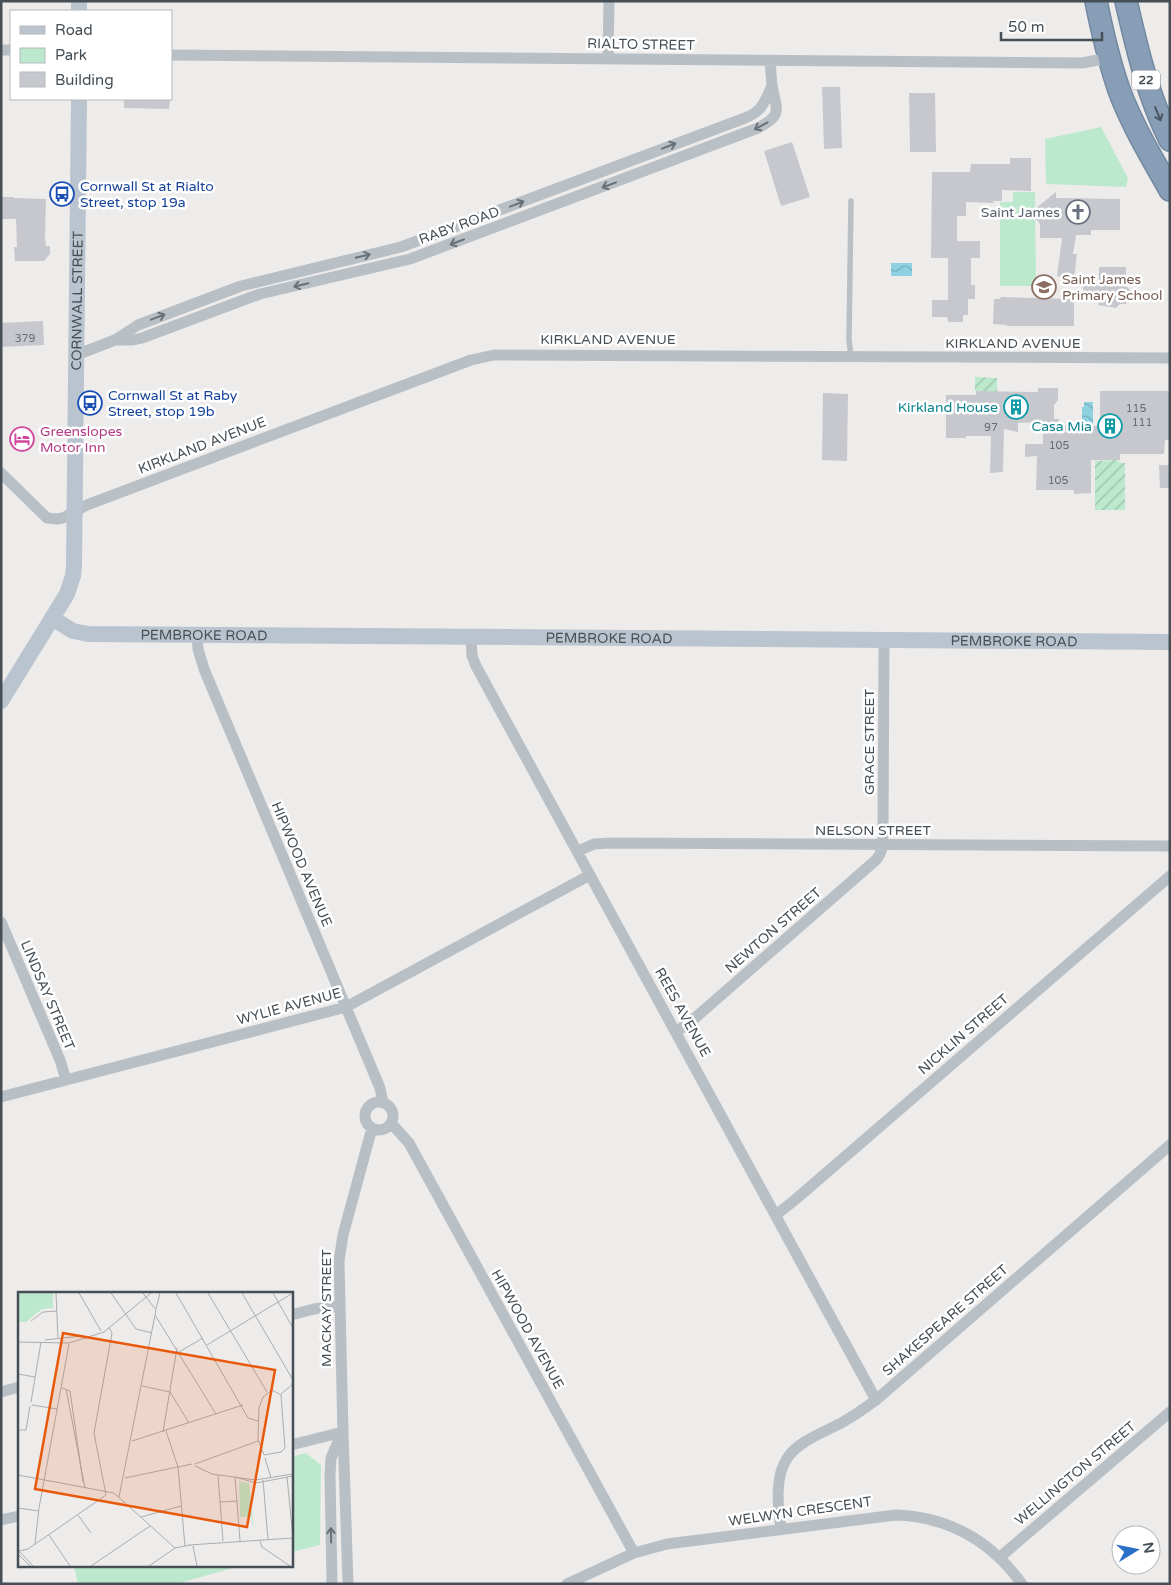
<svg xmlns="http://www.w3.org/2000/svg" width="1171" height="1585" font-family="'Varela Round',sans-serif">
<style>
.green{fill:#bce9cd}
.garden{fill:url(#garden-furrows)}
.water{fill:url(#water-waves)}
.building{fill:#c6c8ce}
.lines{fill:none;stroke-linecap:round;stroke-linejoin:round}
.highway-casing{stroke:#7389a1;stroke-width:24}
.lane{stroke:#b8c0c6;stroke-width:5.5}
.street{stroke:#b8c0c6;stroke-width:11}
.secondary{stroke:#bac4ce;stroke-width:16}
.highway{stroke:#879eb6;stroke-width:21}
.oneway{stroke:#4c5760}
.oneway2{stroke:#687178}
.labels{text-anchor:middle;stroke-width:5;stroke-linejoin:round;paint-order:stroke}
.number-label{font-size:11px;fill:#666d74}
.shield{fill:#fff;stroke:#7e8489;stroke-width:1}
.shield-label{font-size:12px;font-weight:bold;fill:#464f56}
.street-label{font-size:14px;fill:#464f56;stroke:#fff}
.transit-label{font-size:14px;fill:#164399;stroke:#fff;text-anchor:start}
.worship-label{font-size:14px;fill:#5b616d;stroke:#fff;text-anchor:end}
.education-label{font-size:14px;fill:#785e54;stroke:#fff;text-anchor:start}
.culture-label{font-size:14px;fill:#0d838f;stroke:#fff;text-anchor:end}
.hotel-label{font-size:14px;fill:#b23c85;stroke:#fff;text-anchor:start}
.inset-road{fill:none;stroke:#abadaf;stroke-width:1}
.view{fill:#e8590c;fill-opacity:0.15;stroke:#e8590c;stroke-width:2.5}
.inset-edge{fill:none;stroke:#464f56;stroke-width:2.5}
</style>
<defs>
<pattern id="garden-furrows" width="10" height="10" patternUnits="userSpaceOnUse" patternTransform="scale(1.25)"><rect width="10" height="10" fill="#bce9cd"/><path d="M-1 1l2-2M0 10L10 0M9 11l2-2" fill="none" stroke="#9bbfa9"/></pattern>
<pattern id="water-waves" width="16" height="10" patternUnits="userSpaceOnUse" patternTransform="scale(1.25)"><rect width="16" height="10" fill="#8ed1e1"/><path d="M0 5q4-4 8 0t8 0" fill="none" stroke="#76acb9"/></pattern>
</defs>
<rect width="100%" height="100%" fill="#eeebeb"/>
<!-- green -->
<path class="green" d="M1101,127L1128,178L1126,187L1046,184L1045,139Z
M1013,192H1035L1036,286H1000V202H1013Z
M306,1453L321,1465L320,1545L291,1552V1457Z
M74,1566H240L176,1584H78Z"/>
<!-- garden -->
<path class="garden" d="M975,377L997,378V395H984V391H975Z
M1117,460L1120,463H1125V510H1095V461Z"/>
<!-- water -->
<path class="water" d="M891,263H912V276H891Z
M1084,402H1093V432L1085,431V423L1082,422V407H1084Z"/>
<!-- building -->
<path class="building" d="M822,87H840L842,148L824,149Z
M909,93H935L936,152H910Z
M124,99H170L169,109L124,108Z
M792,142L810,197L781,206L764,151Z
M1010,158H1031V191L1002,190V201H993L994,203L966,202V216H957V241H980V258H971V285H975V299H968V315H963V322H948L947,317H932V300H948V258H931L932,172H970L971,164H1010Z
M1056,192V198L1120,199V230H1091V235H1076L1073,254H1077L1074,279L1057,276L1062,238H1040V224L1036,219V208Z
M1,197H14V198L46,199L45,237L46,246H50V254L44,261H15L14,247H17L16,219H1Z
M1099,267H1126V286L1130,290V295L1126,298V304H1120L1116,308L1098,305V295H1083V283H1099Z
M1001,297L1074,299V326H1007V325L993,324L994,299H1000Z
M43,321L44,345L1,347V323Z
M1038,388H1058V400L1054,405V419H1059V425L1100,426V391H1170V440H1165L1164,454H1120V460H1091V493L1074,494V490H1036L1037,456L1025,457V444H1043V422L1018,423V432L1004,429L1003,472L990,473L991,436H966V438H946V395H976V391L1038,392Z
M823,393L848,394L847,461L822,460Z
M1159,465H1170V488H1160Z"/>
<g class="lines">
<!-- highway casing -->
<g class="highway-casing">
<path id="highway" d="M1096,1C1102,31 1109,61 1119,90C1132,125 1152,158 1170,190
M1126,1C1137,49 1148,96 1170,140"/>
</g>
<!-- lane -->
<path class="lane" d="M851,201L849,340L851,357"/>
<!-- street -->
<path class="street" d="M1,50H11
M171,55L1082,63L1109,58
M608,59L609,1
M115,340H133L142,338L260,294L410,259L758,128C784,114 776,110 772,85C771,77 771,69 770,61
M76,355L115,340L138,325L241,286L401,247L745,118C763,111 764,102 772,86
M1,473L47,518L57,519L63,518L87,505L471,360L494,355L1170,358
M197,635L198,649L204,669L380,1088L383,1103
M471,638L472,656L476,666L876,1400
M578,851L594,844L610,843L1170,846
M1,922L60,1060L66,1080
M676,1032L695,1018L876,860C883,852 883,843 883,833L884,640
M1,1097L346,1007L590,875
M365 1116a14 14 0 1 1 28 0a14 14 0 1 1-28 0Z
M391,1123L409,1143L634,1553
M776,1215L796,1199L1170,876
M291,1315L314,1309L339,1306
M1,1392L19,1387
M291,1445L343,1432
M1,1520L19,1516
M781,1529C778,1507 774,1476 788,1457C800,1440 825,1432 843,1422C855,1415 865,1408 876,1400L1170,1145
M1000,1557L1170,1412
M332,1584L330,1475L331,1458L341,1435
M348,1584L343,1432L339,1261L343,1235L372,1128
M567,1584L634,1553L667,1544L896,1515C949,1517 991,1541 1022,1584"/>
<!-- secondary -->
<g class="secondary">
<path d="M79,11V1"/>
<path id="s1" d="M52,618L73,631L88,634L1170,642"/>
<path id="s2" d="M1,701L67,594L73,576L74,565L79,99"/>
</g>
<!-- highway -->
<use href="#highway" class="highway"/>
</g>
<!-- one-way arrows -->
<defs><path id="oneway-shaft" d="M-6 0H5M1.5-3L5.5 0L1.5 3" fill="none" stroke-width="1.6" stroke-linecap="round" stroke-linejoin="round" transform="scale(1.25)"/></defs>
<use class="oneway" href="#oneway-shaft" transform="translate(1158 114) rotate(67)"/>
<g class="oneway2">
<use href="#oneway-shaft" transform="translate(761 126) rotate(152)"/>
<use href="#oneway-shaft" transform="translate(669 146) rotate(-21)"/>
<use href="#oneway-shaft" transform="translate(609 185) rotate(159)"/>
<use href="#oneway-shaft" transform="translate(517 204) rotate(-21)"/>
<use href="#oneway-shaft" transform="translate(457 242) rotate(159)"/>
<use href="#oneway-shaft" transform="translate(363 256) rotate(-13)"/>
<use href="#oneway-shaft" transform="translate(301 285) rotate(167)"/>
<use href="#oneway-shaft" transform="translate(158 317) rotate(-21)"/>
<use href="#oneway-shaft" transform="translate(331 1535) rotate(-91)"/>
</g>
<!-- icons -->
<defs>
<g id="bus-ring" transform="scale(1.25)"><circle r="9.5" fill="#fff" stroke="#1a4fb4" stroke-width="1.5"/><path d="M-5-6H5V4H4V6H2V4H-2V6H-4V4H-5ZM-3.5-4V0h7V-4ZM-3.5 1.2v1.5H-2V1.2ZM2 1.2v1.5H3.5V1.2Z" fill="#1a4fb4"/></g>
<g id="church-ring" transform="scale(1.25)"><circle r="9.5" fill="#fff" stroke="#6b7280" stroke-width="1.5"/><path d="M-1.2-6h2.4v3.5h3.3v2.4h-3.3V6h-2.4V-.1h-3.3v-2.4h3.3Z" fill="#6b7280"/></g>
<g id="school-ring" transform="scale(1.25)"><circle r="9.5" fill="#fff" stroke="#8d6e63" stroke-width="1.5"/><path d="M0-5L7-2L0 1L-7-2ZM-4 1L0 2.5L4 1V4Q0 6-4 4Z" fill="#8d6e63"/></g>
<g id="building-ring" transform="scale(1.25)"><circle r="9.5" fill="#fff" stroke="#0f9aa8" stroke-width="1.5"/><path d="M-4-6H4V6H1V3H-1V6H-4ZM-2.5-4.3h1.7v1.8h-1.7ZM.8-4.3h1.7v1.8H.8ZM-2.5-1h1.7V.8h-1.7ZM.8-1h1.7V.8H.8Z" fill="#0f9aa8"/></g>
<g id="hotel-ring" transform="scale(1.25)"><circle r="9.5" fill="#fff" stroke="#d1479c" stroke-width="1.5"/><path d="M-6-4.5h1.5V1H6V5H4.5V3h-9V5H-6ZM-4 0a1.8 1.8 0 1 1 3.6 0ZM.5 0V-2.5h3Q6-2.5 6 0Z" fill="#d1479c"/></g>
</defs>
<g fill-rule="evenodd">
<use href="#bus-ring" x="62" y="194"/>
<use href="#church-ring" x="1078" y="212"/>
<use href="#school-ring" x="1044" y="287"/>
<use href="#bus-ring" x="90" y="403"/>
<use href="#building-ring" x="1016" y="407"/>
<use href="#building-ring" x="1110" y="426"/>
<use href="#hotel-ring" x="22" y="439"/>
</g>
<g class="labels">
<!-- number labels -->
<g class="number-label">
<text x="25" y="342">379</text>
<text x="1136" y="412">115</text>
<text x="1142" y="426">111</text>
<text x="991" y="431">97</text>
<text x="1059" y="449">105</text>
<text x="1058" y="484">105</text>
</g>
<!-- shield labels -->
<rect class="shield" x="1132" y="70.5" width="28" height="19" rx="4"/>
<g class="shield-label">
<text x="1146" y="84">22</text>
</g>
<!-- street labels -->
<g class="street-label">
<text transform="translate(641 44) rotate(1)" y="5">RIALTO STREET</text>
<text transform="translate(459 225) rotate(-20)" y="5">RABY ROAD</text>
<text dy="5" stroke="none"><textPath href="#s2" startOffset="420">CORNWALL STREET</textPath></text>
<text x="608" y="344">KIRKLAND AVENUE</text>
<text x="1013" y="348">KIRKLAND AVENUE</text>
<text transform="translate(202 445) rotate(-21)" y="5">KIRKLAND AVENUE</text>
<text dy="5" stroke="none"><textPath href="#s1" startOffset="156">PEMBROKE ROAD</textPath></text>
<text dy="5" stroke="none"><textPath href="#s1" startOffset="561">PEMBROKE ROAD</textPath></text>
<text dy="5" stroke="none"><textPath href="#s1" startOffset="966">PEMBROKE ROAD</textPath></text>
<text transform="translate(869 742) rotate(-90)" y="5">GRACE STREET</text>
<text x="873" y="835">NELSON STREET</text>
<text transform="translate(302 864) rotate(67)" y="5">HIPWOOD AVENUE</text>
<text transform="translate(773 930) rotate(-41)" y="5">NEWTON STREET</text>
<text transform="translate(48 995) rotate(67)" y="5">LINDSAY STREET</text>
<text transform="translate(289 1006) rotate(-15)" y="5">WYLIE AVENUE</text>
<text transform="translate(683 1012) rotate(61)" y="5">REES AVENUE</text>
<text transform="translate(963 1034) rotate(-41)" y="5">NICKLIN STREET</text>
<text transform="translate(326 1308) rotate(-90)" y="5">MACKAY STREET</text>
<text transform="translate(945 1320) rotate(-41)" y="5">SHAKESPEARE STREET</text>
<text transform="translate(528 1329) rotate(61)" y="5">HIPWOOD AVENUE</text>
<text transform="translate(1075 1473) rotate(-40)" y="5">WELLINGTON STREET</text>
<text transform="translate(800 1511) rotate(-8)" y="5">WELWYN CRESCENT</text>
</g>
<!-- transit labels -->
<g class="transit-label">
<text x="80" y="191">Cornwall St at Rialto<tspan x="80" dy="16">Street, stop 19a</tspan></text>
<text x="108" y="400">Cornwall St at Raby<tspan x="108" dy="16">Street, stop 19b</tspan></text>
</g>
<!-- worship labels -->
<g class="worship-label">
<text x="1060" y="217">Saint James</text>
</g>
<!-- education labels -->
<g class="education-label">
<text x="1062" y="284">Saint James<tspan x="1062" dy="16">Primary School</tspan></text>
</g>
<!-- culture labels -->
<g class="culture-label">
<text x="998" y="412">Kirkland House</text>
<text x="1092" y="431">Casa Mia</text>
</g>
<!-- hotel labels -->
<g class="hotel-label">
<text x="40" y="436">Greenslopes<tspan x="40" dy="16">Motor Inn</tspan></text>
</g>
</g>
<!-- overview -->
<g transform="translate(18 1292)">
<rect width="275" height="275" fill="#eeebeb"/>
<path d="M0,1H35V16L24,17L8,30H0ZM221,189L231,191L236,241L233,224L222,225Z" fill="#bce9cd"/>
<path class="inset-road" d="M38,1L40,47M61,1L83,39M93,1L118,37L134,41M158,1L230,126L240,129M190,1L249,100M224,1L275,88M255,1L275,36M138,17L142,1M137,23L198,122M13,29L25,20L39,19M27,48L63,44M0,50L51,51L86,40L133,1M189,53L275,1M161,60L185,46M0,82L17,85M124,94L152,100L171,131M44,96L52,99L65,190M48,97L67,196M254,98L263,103L267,156L263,160L246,163L240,147L241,116L245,105ZM263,102L275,92M13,110L23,50M14,113L39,117M0,138H8L12,114M148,139L160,175L167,254M145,140L159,56M114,149L225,113M247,166L253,186M177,172L240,149M177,174L194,182L237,188L275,182M0,183L96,201L157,256M200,183L205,249M269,185L275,245M107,186L174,172M245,188L250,247M101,205L138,18L125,1M202,210L219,209M0,216L21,219M60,223L73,241M123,225L163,214M31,243L52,274M222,249L217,185L238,191L275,184M242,249L244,255L272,274M17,252L21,216L51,52M171,253L275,246M175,254L179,274M0,258L15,274M1,259L10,257L88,203L76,141L94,41L91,35M0,262L12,274M73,274L132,234M131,274L157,256L172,253"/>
<path class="view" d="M45,41L257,78L229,235L17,197Z"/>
<rect width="275" height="275" class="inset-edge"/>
</g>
<!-- border -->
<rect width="1171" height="1585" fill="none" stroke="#464f56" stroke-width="5"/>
<!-- legend -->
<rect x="10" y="10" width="162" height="90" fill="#ffffff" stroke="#b5b9bb"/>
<rect x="20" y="26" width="25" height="8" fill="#bac4ce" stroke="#b5b9bb"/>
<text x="55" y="35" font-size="15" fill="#464f56">Road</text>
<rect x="20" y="48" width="25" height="15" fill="#bce9cd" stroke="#b5b9bb"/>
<text x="55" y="60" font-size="15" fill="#464f56">Park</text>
<rect x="20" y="72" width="25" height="15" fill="#c6c8ce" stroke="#b5b9bb"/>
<text x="55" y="85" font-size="15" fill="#464f56">Building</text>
<!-- north arrow -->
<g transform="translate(1136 1550) rotate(80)"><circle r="24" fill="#ffffff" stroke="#b5b9bb"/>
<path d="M0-4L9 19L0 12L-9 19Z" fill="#2a70c9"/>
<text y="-8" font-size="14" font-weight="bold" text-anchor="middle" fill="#464f56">N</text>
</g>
<!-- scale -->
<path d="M1001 32v8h101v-8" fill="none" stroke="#464f56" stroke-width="2.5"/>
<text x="1008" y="32" font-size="15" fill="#464f56" stroke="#ffffff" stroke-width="4" paint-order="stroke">50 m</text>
</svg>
